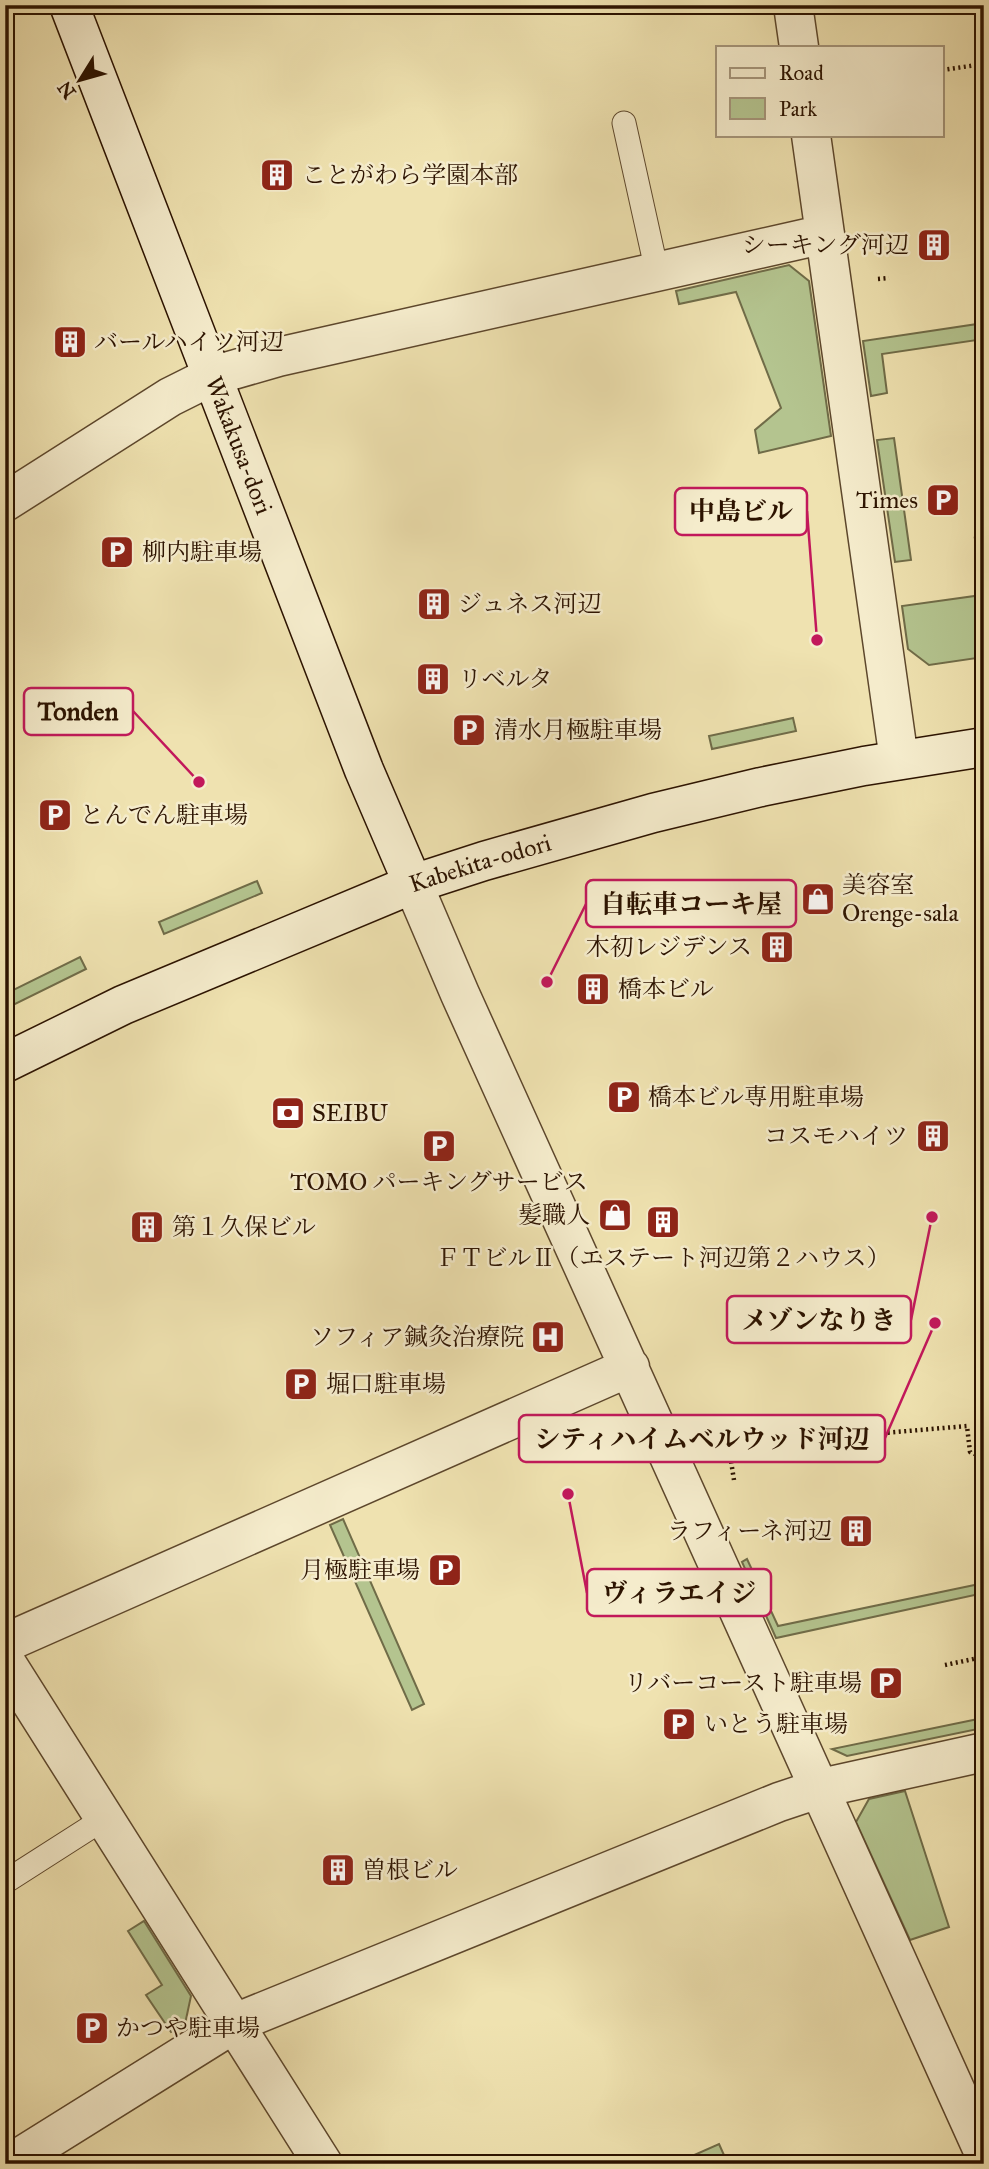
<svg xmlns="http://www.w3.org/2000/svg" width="989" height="2169" font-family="'IM FELL Great Primer','Noto Serif JP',serif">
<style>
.green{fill:#b4c48f;stroke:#706c48;stroke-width:2}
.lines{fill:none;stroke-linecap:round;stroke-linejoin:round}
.lane-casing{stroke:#5d472c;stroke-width:25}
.street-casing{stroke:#5d472c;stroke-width:41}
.secondary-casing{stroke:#2c1300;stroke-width:41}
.path{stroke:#2c1300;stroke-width:4.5;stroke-dasharray:2 3.5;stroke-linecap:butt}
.lane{stroke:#f5eccc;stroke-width:23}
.street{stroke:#f5eccc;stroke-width:38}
.secondary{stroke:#f5eccc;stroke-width:38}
.labels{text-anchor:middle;stroke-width:5;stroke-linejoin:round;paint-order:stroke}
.poi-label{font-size:24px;fill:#2c1300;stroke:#f5eccc;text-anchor:start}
.street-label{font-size:24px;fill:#2c1300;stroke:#f5eccc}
.leader{fill:none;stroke:#c2185b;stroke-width:2.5}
.callout-dot{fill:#c2185b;stroke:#f5eccc;stroke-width:2.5}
.callout{fill:#f5eccc;stroke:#c2185b;stroke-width:2.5}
.callout-label{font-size:26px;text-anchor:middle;font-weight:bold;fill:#2c1300}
</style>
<rect width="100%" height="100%" fill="#efe2b0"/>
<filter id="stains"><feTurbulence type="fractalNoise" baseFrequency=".00286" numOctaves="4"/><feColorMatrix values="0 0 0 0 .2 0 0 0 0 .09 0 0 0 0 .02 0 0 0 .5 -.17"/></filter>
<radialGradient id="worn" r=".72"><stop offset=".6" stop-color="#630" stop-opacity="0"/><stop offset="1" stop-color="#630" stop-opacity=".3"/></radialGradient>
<!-- green -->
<path class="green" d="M789,265L809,281L831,436L759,453L755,430L781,408L736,292L679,304L676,291Z
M984,323V339L882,354L887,393L871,396L863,341Z
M894,438L911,560L895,562L877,440Z
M982,595L984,657L929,665L908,649L902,606Z
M793,718L796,731L712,749L709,736Z
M257,881L262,893L164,934L159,922Z
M80,957L86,969L5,1009V994Z
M343,1519L424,1704L412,1710L330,1525Z
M747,1559L778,1626L984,1583V1593L776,1638L742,1562Z
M978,1719V1729L847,1756L832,1749Z
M905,1791L949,1927L910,1940L856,1822L869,1799Z
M144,1921L191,1996L185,2024L171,2032L146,1995L162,1985L128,1931Z
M719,2144L728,2164H674Z"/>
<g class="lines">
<!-- lane casing -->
<g class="lane-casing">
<path id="lane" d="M624,123L657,272
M5,1882L105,1818"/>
</g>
<!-- street casing -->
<g class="street-casing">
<path id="street" d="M793,5L799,47
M811,135L899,760
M5,502L170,397L212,376L278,357L825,234
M413,884L460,994L984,2153
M5,1643L630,1367
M5,1661L323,2164
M9,2164L235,2023L779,1802L821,1788L984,1752"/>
</g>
<!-- secondary casing -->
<g class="secondary-casing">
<g id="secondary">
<path id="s1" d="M69,5L364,770L413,884"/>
<path id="s2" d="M5,1063L123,1005L413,884L484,861L653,813L761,787L864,766L984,747"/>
</g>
</g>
<!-- path -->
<path class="path" d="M942,70L984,64
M878,279L889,278
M974,539L984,538
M979,571L984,578
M734,1480L730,1455L868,1427L884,1433L967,1426L970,1452L984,1458
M984,1646V1688
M945,1665L983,1657"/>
<!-- lane -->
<use href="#lane" class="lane"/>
<!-- street -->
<use href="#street" class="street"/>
<!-- secondary -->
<use href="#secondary" class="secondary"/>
</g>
<!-- icons -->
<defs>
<g id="building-square" transform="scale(1.75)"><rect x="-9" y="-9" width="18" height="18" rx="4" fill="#8f2418" stroke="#f5eccc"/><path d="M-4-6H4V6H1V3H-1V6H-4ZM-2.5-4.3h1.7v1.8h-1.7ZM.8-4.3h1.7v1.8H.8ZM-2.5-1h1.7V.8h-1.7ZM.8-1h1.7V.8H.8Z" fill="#fff"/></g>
<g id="parking-square" transform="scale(1.75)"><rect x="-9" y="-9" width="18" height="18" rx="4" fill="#8f2418" stroke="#f5eccc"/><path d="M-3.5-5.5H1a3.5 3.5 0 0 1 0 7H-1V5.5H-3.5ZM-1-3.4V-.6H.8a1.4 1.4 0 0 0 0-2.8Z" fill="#fff"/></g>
<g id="shop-square" transform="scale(1.75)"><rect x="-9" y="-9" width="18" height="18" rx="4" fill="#8f2418" stroke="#f5eccc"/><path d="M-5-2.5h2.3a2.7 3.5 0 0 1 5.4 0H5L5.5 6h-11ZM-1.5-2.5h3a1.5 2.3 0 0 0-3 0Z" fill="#fff"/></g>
<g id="bank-square" transform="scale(1.75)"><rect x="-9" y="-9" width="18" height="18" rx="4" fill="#8f2418" stroke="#f5eccc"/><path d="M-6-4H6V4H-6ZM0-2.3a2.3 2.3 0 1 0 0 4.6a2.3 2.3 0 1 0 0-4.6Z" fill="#fff"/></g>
<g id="hospital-square" transform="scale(1.75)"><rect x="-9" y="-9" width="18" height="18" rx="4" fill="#8f2418" stroke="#f5eccc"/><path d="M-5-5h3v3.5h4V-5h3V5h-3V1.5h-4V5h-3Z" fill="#fff"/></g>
</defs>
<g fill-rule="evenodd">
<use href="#building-square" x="277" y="175"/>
<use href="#building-square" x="934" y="245"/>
<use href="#building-square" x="70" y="342"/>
<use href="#parking-square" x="943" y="500"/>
<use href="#parking-square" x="117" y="552"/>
<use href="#building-square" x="434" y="604"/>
<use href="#building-square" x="433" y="679"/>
<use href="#parking-square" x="469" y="730"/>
<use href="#parking-square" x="55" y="815"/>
<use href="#shop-square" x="818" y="899"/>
<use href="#building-square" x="777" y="947"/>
<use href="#building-square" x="593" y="989"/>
<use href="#parking-square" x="624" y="1097"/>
<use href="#bank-square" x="288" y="1113"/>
<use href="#building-square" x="933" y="1136"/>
<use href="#parking-square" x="439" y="1146"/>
<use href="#shop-square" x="615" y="1215"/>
<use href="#building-square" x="663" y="1222"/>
<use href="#building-square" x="147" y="1227"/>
<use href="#hospital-square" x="548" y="1337"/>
<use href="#parking-square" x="301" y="1384"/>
<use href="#building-square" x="856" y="1531"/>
<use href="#parking-square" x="445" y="1570"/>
<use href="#parking-square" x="886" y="1683"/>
<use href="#parking-square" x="679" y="1724"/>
<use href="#building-square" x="338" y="1870"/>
<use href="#parking-square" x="92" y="2028"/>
</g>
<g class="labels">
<!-- poi labels -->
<g class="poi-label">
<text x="302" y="183">ことがわら学園本部</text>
<text x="909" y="253" text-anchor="end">シーキング河辺</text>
<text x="94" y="350">バールハイツ河辺</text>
<text x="918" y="508" text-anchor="end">Times</text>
<text x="142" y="560">柳内駐車場</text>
<text x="458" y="612">ジュネス河辺</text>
<text x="458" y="687">リベルタ</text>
<text x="494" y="738">清水月極駐車場</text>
<text x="80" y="823">とんでん駐車場</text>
<text x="842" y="893">美容室<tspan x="842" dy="28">Orenge-sala</tspan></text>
<text x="752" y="955" text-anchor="end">木初レジデンス</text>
<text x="618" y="997">橋本ビル</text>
<text x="648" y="1105">橋本ビル専用駐車場</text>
<text x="312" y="1121">SEIBU</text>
<text x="908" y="1144" text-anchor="end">コスモハイツ</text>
<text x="439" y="1190" text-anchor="middle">TOMO パーキングサービス</text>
<text x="590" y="1223" text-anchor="end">髪職人</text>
<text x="172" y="1235">第１久保ビル</text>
<text x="663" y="1266" text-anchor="middle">ＦＴビルⅡ（エステート河辺第２ハウス）</text>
<text x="524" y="1345" text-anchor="end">ソフィア鍼灸治療院</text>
<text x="326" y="1392">堀口駐車場</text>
<text x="832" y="1539" text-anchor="end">ラフィーネ河辺</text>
<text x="420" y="1578" text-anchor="end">月極駐車場</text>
<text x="862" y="1691" text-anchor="end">リバーコースト駐車場</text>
<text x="704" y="1732">いとう駐車場</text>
<text x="362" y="1878">曽根ビル</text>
<text x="116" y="2036">かつや駐車場</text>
</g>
<!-- street labels -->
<g class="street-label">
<text dy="8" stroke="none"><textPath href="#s1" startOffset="472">Wakakusa-dori</textPath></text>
<text dy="8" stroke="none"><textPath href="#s2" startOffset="516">Kabekita-odori</textPath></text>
</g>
</g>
<!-- callouts -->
<path class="leader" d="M817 640L807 511M199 782L133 711M547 982L586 904M932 1217L911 1320M935 1323L885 1438M568 1494L587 1593"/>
<g class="callout-dot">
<circle cx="817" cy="640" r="7"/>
<circle cx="199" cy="782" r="7"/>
<circle cx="547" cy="982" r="7"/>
<circle cx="932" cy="1217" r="7"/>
<circle cx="935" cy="1323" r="7"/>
<circle cx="568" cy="1494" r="7"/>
</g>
<g class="callout">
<rect x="675" y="488" width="132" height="47" rx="7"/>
<rect x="24" y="688" width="109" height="47" rx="7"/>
<rect x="586" y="880" width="210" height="47" rx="7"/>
<rect x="727" y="1296" width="184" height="47" rx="7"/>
<rect x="519" y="1415" width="366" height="47" rx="7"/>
<rect x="587" y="1569" width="184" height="47" rx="7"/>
</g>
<g class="callout-label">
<text x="741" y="520">中島ビル</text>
<text x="78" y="720">Tonden</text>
<text x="691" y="913">自転車コーキ屋</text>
<text x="819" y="1329">メゾンなりき</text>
<text x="702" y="1448">シティハイムベルウッド河辺</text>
<text x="679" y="1602">ヴィラエイジ</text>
</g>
<!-- margin -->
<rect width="989" height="2169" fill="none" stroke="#efe2b0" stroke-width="28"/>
<rect x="7" y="7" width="975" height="2155" fill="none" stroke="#2c1300" stroke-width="3.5"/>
<rect x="14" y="14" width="961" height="2141" fill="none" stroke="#2c1300" stroke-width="2"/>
<!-- legend -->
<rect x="716" y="46" width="228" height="91" fill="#f5eccc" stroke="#a5957a" stroke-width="2"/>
<rect x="730" y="68" width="35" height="10" fill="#f5eccc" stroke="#a5957a" stroke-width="2"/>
<text x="779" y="80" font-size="21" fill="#2c1300">Road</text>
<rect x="730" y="98" width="35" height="21" fill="#b4c48f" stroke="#a5957a" stroke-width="2"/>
<text x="779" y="116" font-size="21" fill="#2c1300">Park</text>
<!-- north arrow -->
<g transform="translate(80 80) rotate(233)" stroke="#f5eccc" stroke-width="5" paint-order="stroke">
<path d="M0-5L12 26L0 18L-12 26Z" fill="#2c1300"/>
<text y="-10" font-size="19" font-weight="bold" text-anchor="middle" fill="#2c1300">N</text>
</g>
<rect width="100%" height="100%" filter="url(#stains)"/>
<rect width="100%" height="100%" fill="url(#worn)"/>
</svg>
